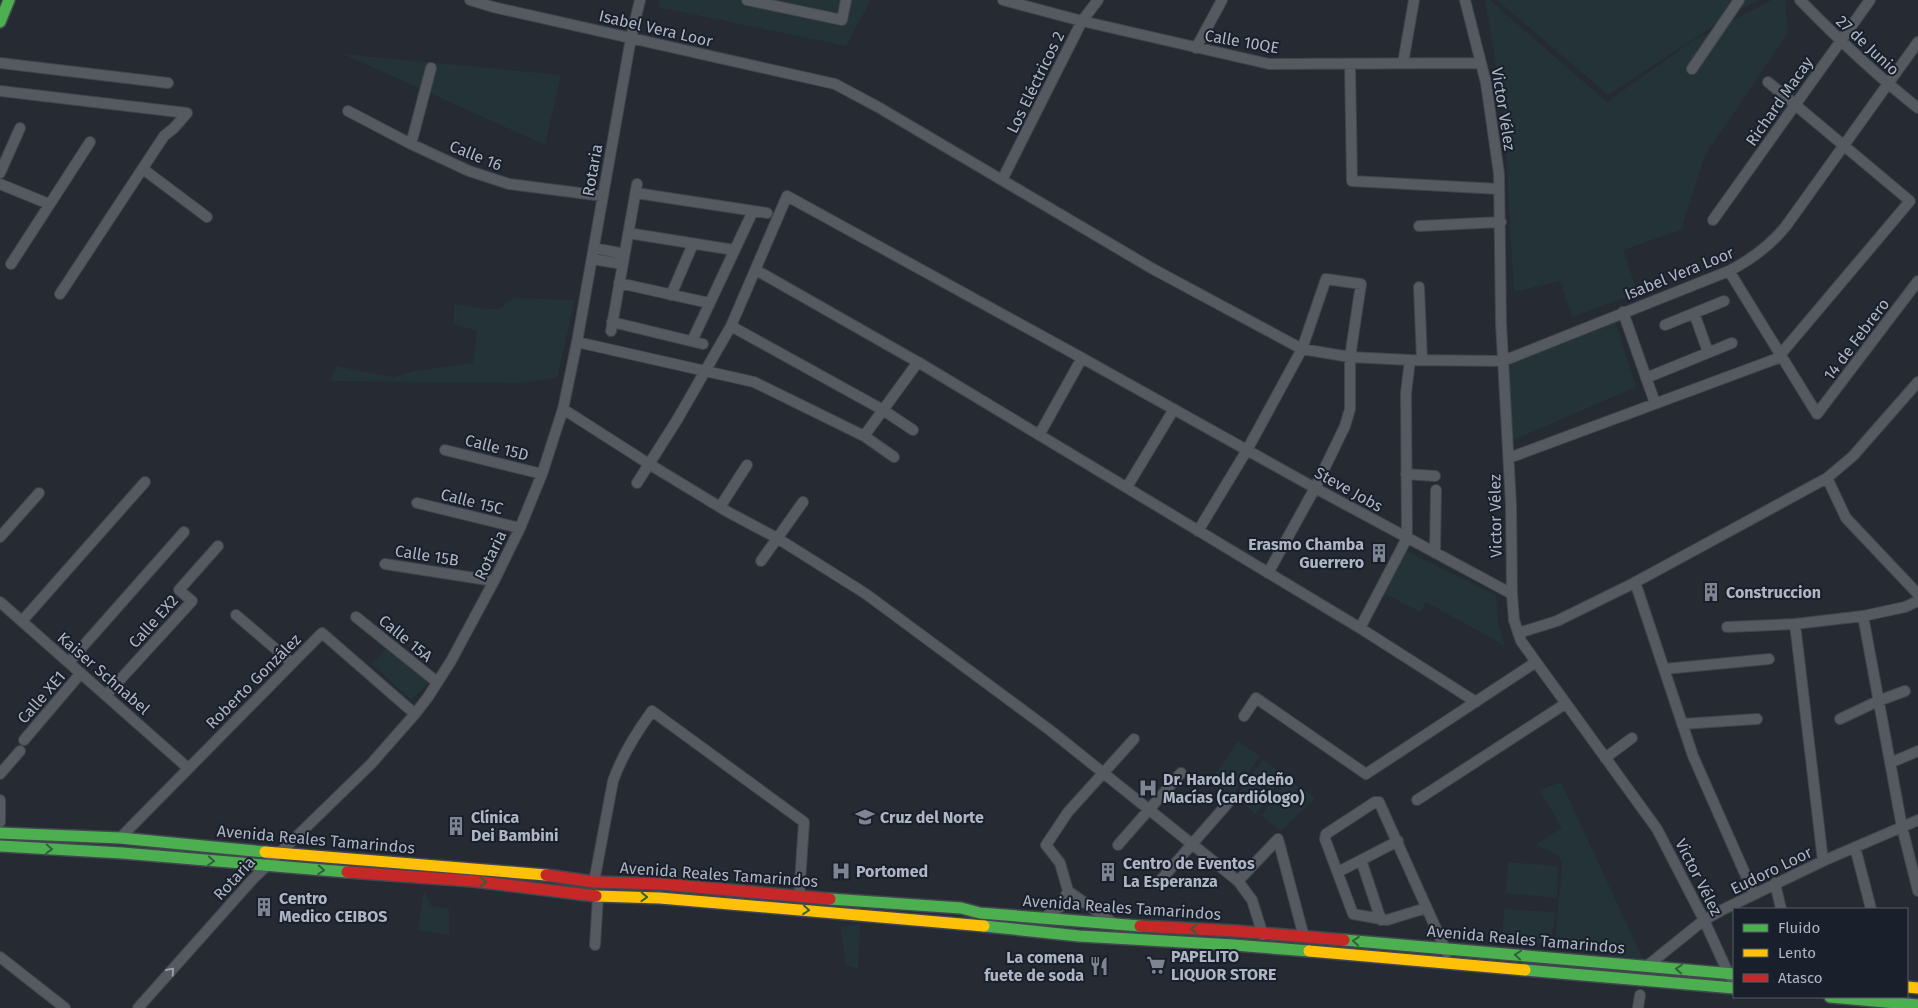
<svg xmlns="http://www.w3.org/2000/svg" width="1918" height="1008" font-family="'Fira Sans',sans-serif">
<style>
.green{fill:#233337}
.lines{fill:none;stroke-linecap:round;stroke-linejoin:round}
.street-casing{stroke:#41454b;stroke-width:12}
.fast-casing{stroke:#42474f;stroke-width:14}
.slow-casing{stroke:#42474f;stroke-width:14}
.jam-casing{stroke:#42474f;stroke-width:14}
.street{stroke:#555960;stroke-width:10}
.fast{stroke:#4caf50;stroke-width:11}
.slow{stroke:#ffc107;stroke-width:11}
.jam{stroke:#c62828;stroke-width:11}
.oneway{stroke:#30603c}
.oneway2{stroke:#989eab}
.labels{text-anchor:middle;stroke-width:4;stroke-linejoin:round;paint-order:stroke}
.street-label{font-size:16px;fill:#aeb5c4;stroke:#19202c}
.poi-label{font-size:16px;font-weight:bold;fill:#aeb5c4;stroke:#19202c;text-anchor:start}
</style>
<rect width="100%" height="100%" fill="#262a32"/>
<!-- green -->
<path class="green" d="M659,0H871L846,46L657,7Z
M1485,0H1490L1607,102L1692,41L1772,0H1785L1788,33L1705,155L1681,230L1623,250L1638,293L1572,317L1560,281L1514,292L1503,105Z
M1497,0H1759L1732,14L1608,95Z
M343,54L561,75L545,145Z
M513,298L575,300L557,378L516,383L330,381L336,366L393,377L414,371L473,363L477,331L454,324V304L486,309H500Z
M1615,320L1636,387L1511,441L1509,364Z
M1406,551L1496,595L1498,623L1505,646L1426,602L1420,612L1383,593Z
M386,649L430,682L411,700L372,664Z
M1238,741L1260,756L1232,796L1210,782Z
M1263,760L1284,775L1256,814L1235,798Z
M1287,778L1315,798L1281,831L1261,816Z
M1561,782L1643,959L1555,949L1562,862L1557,854L1535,845L1562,828L1539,790Z
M1508,862L1558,866L1557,898L1505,893Z
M424,890L431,906L449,909V935L418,930Z
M1504,909L1555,912L1551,944L1502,939Z
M860,924L858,969L846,965L840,927Z"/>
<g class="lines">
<!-- street casing -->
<g class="street-casing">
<path id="street" d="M470,0L493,7L835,84L878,107L1153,269L1302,349L1350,357L1410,360L1503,361L1729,271C1752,259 1770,246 1786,226L1918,42
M747,0L842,20L846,0
M1003,0L1082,21L1269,64L1481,63
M1465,0L1486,83L1499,174L1501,323L1511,505L1512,594L1514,620L1521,641L1536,662L1657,829L1704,920L1730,977
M1800,0C1838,39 1876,75 1918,108
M1196,48L1222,0
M0,63L168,83
M1403,63L1414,0
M1350,65L1352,181L1499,189
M1692,69L1739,0
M0,91L187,113L174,128L164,136L60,294
M348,111L411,144L469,171L509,184L603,196
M411,144L431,68
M143,169L207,217
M0,173L20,128
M1002,180L1082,21L1098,0
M0,184L49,204
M636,193L767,213
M1713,220L1870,0
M1419,226L1501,222
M628,233L734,250
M594,248L624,254
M592,259L623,264
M11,264L90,142
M756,270L923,365
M1729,271L1817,414L1918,281
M619,283L709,303
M1419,287L1422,360
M671,295L693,244
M1623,312L1655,403
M1694,313L1708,352
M612,322L703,344
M1665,325L1724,301
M731,326L883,410L913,430
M611,331L637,184
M692,341L753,211
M577,342L754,382L864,436L894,457
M1646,378L1732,343
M563,409L649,464L728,512L777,538L866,594L1051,731L1238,881L1252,900L1263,935
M1039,435L1082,358L1315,488L1512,594
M864,436L918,362L1360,628L1476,702
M445,450L542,474
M1509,458L1781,357L1780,355L1910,201L1768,82
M1406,474L1435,476
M1827,478L1846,518L1918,594
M637,483L677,420L731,326L787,196L1082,358
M1127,487L1174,409
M417,503L520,528
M720,507L747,465
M1198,531L1247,450L1302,349L1326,279L1361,284L1350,357V409L1345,426L1315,488L1268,573
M0,537L39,493
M1435,553L1436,490
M761,561L803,502
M385,564L494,581
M1635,582L1693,756L1754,894
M1918,601L1905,607L1863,616L1902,827L1918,891
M0,602L188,768
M236,615L292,663
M356,617L437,682
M22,621L145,482
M1795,624L1823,861
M1727,627L1795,624L1863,616V619
M1360,628L1407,538L1406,393L1410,360
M1518,633L1557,621L1632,584L1827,478L1853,456L1918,382
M69,662L184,532
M1664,669L1769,659
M106,695L192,601L179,590L218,546
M1244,716L1256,698L1366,774L1536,662
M1840,719L1878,701L1905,691
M1682,724L1757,719
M24,740L81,673
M1605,758L1632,738
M1890,763L1918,751
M0,774L20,751
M0,800V822
M1417,800L1565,704
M120,838L322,633L415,714
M1278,839L1304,937
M1118,845L1181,773
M1855,847L1871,909
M1361,860L1381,920
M1338,872L1398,841
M1238,881L1278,839
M594,882L613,781C622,755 636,733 652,711L804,822L799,897
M1158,883L1228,803
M1775,883L1781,909
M1068,891L1116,925
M1426,908L1387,920L1353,914L1325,839L1326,834L1375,802H1379L1447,953
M1042,919L1060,907L1068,891L1060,863L1046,845L1068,812L1134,739
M595,945L598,896
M0,957L65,1008
M1647,966L1704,920L1724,909L1823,861L1918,820
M138,1008L252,880L371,764L415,714L428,697L451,661L494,581L520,528L542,474L563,409L577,342L631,38L640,0
M1638,1008L1640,995"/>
</g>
<!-- fast casing -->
<g class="fast-casing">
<path id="fast" d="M0,22L9,0
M0,833L120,838L265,852
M0,846L122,853L347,872
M830,899L961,908L980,913L1140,926
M984,926L1079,936L1234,945L1309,951
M1344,940L1734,974
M1525,970L1734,988
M1830,997L1918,1005"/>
</g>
<!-- slow casing -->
<g class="slow-casing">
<path id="slow" d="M265,852L546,875
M596,896L660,898L984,926
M1309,951L1525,970
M1907,987L1918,988"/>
</g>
<!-- jam casing -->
<g class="jam-casing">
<path id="jam" d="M347,872L473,881L596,896
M546,875L594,882L661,884L830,899
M1140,926L1235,931L1344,940"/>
</g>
<!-- street -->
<use href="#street" class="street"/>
<!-- fast -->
<use href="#fast" class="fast"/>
<!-- slow -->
<use href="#slow" class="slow"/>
<!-- jam -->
<use href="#jam" class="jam"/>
</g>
<!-- one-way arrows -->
<defs><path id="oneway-chevron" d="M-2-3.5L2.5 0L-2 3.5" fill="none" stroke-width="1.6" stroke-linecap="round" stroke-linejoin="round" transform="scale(1.25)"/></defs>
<g class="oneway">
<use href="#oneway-chevron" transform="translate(49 849) rotate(3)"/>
<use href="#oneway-chevron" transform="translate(211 861) rotate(5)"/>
<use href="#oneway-chevron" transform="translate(321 870) rotate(4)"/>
<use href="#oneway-chevron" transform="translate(483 882) rotate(5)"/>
<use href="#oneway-chevron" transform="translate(644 897) rotate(2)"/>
<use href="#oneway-chevron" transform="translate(806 910) rotate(5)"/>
<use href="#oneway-chevron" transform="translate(1194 929) rotate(-177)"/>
<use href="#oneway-chevron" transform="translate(1356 941) rotate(-176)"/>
<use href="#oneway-chevron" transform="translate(1518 955) rotate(-175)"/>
<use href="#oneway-chevron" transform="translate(1679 969) rotate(-175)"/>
</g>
<use class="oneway2" href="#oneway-chevron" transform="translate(171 971) rotate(-49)"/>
<!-- icons -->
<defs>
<g id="building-bare" transform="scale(1.5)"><path d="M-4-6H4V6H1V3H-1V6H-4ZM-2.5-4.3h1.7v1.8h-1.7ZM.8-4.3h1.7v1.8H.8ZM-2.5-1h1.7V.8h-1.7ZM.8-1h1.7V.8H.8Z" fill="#7e8491" stroke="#19202c" stroke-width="2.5" paint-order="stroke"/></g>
<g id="hospital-bare" transform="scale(1.5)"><path d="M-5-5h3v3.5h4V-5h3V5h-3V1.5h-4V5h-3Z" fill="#7e8491" stroke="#19202c" stroke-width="2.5" paint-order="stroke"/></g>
<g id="school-bare" transform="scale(1.5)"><path d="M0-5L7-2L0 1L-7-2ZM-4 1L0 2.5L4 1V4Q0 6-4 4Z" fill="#7e8491" stroke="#19202c" stroke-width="2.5" paint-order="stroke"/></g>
<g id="supermarket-bare" transform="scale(1.5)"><path d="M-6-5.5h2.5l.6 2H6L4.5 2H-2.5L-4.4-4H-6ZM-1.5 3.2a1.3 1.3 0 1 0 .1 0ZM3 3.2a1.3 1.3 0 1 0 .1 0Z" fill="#7e8491" stroke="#19202c" stroke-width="2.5" paint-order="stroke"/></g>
<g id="restaurant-bare" transform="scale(1.5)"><path d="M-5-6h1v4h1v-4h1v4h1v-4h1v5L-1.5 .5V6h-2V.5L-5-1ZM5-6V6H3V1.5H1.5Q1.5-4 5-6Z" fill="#7e8491" stroke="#19202c" stroke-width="2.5" paint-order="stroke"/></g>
</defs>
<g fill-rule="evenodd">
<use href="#building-bare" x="1379" y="553"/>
<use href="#building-bare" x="1711" y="592"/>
<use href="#hospital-bare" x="1148" y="788"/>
<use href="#school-bare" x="865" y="817"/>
<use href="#building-bare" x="456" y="826"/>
<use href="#hospital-bare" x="841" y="871"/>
<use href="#building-bare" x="1108" y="872"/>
<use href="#building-bare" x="264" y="907"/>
<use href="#supermarket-bare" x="1156" y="965"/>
<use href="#restaurant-bare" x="1099" y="966"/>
</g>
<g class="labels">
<!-- street labels -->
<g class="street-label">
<text transform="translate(656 28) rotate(13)" y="6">Isabel Vera Loor</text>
<text transform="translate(1242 41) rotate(10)" y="6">Calle 10QE</text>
<text transform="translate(1868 45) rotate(43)" y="6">27 de Junio</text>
<text transform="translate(1035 82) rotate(-64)" y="6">Los Eléctricos 2</text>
<text transform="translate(1779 101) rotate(-55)" y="6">Richard Macay</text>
<text transform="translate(1504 109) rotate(81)" y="6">Victor Vélez</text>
<text transform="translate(476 155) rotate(22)" y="6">Calle 16</text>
<text transform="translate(592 170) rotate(-80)" y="6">Rotaria</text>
<text transform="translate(1679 273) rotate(-22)" y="6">Isabel Vera Loor</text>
<text transform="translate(1856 339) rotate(-53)" y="6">14 de Febrero</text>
<text transform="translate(497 447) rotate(14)" y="6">Calle 15D</text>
<text transform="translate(1349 489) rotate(29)" y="6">Steve Jobs</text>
<text transform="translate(472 501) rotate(14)" y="6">Calle 15C</text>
<text transform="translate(1495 516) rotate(-91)" y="6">Victor Vélez</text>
<text transform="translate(427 555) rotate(9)" y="6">Calle 15B</text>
<text transform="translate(490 555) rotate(-64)" y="6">Rotaria</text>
<text transform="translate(153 621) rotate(-48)" y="6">Calle EX2</text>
<text transform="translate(406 638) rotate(39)" y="6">Calle 15A</text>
<text transform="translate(104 673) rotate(41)" y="6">Kaiser Schnabel</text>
<text transform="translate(253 681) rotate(-45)" y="6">Roberto González</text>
<text transform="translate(41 697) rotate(-49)" y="6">Calle XE1</text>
<text transform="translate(316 839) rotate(5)" y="6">Avenida Reales Tamarindos</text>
<text transform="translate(1771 870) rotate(-26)" y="6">Eudoro Loor</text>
<text transform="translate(719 874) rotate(4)" y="6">Avenida Reales Tamarindos</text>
<text transform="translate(1699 877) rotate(63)" y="6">Victor Vélez</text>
<text transform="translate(234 878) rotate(-47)" y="6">Rotaria</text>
<text transform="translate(1122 907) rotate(4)" y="6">Avenida Reales Tamarindos</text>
<text transform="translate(1526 939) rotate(5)" y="6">Avenida Reales Tamarindos</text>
</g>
<!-- poi labels -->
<g class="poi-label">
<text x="1364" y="550" text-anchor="end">Erasmo Chamba<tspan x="1364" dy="18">Guerrero</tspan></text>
<text x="1726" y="598">Construccion</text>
<text x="1163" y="785">Dr. Harold Cedeño<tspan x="1163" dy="18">Macías (cardiólogo)</tspan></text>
<text x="471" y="823">Clínica<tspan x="471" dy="18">Dei Bambini</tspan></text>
<text x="880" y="823">Cruz del Norte</text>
<text x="1123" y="869">Centro de Eventos<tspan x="1123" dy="18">La Esperanza</tspan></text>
<text x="856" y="877">Portomed</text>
<text x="279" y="904">Centro<tspan x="279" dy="18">Medico CEIBOS</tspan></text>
<text x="1171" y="962">PAPELITO<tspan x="1171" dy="18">LIQUOR STORE</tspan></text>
<text x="1084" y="963" text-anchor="end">La comena<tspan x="1084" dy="18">fuete de soda</tspan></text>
</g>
</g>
<!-- legend -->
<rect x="1733" y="908" width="175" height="90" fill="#19202c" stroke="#555c69"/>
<rect x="1743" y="924" width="25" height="8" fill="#4caf50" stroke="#555c69"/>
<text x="1778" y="933" font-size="15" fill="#aeb5c4">Fluido</text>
<rect x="1743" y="949" width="25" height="8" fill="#ffc107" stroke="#555c69"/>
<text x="1778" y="958" font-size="15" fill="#aeb5c4">Lento</text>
<rect x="1743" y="974" width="25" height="8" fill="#c62828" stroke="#555c69"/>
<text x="1778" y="983" font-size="15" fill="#aeb5c4">Atasco</text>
</svg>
